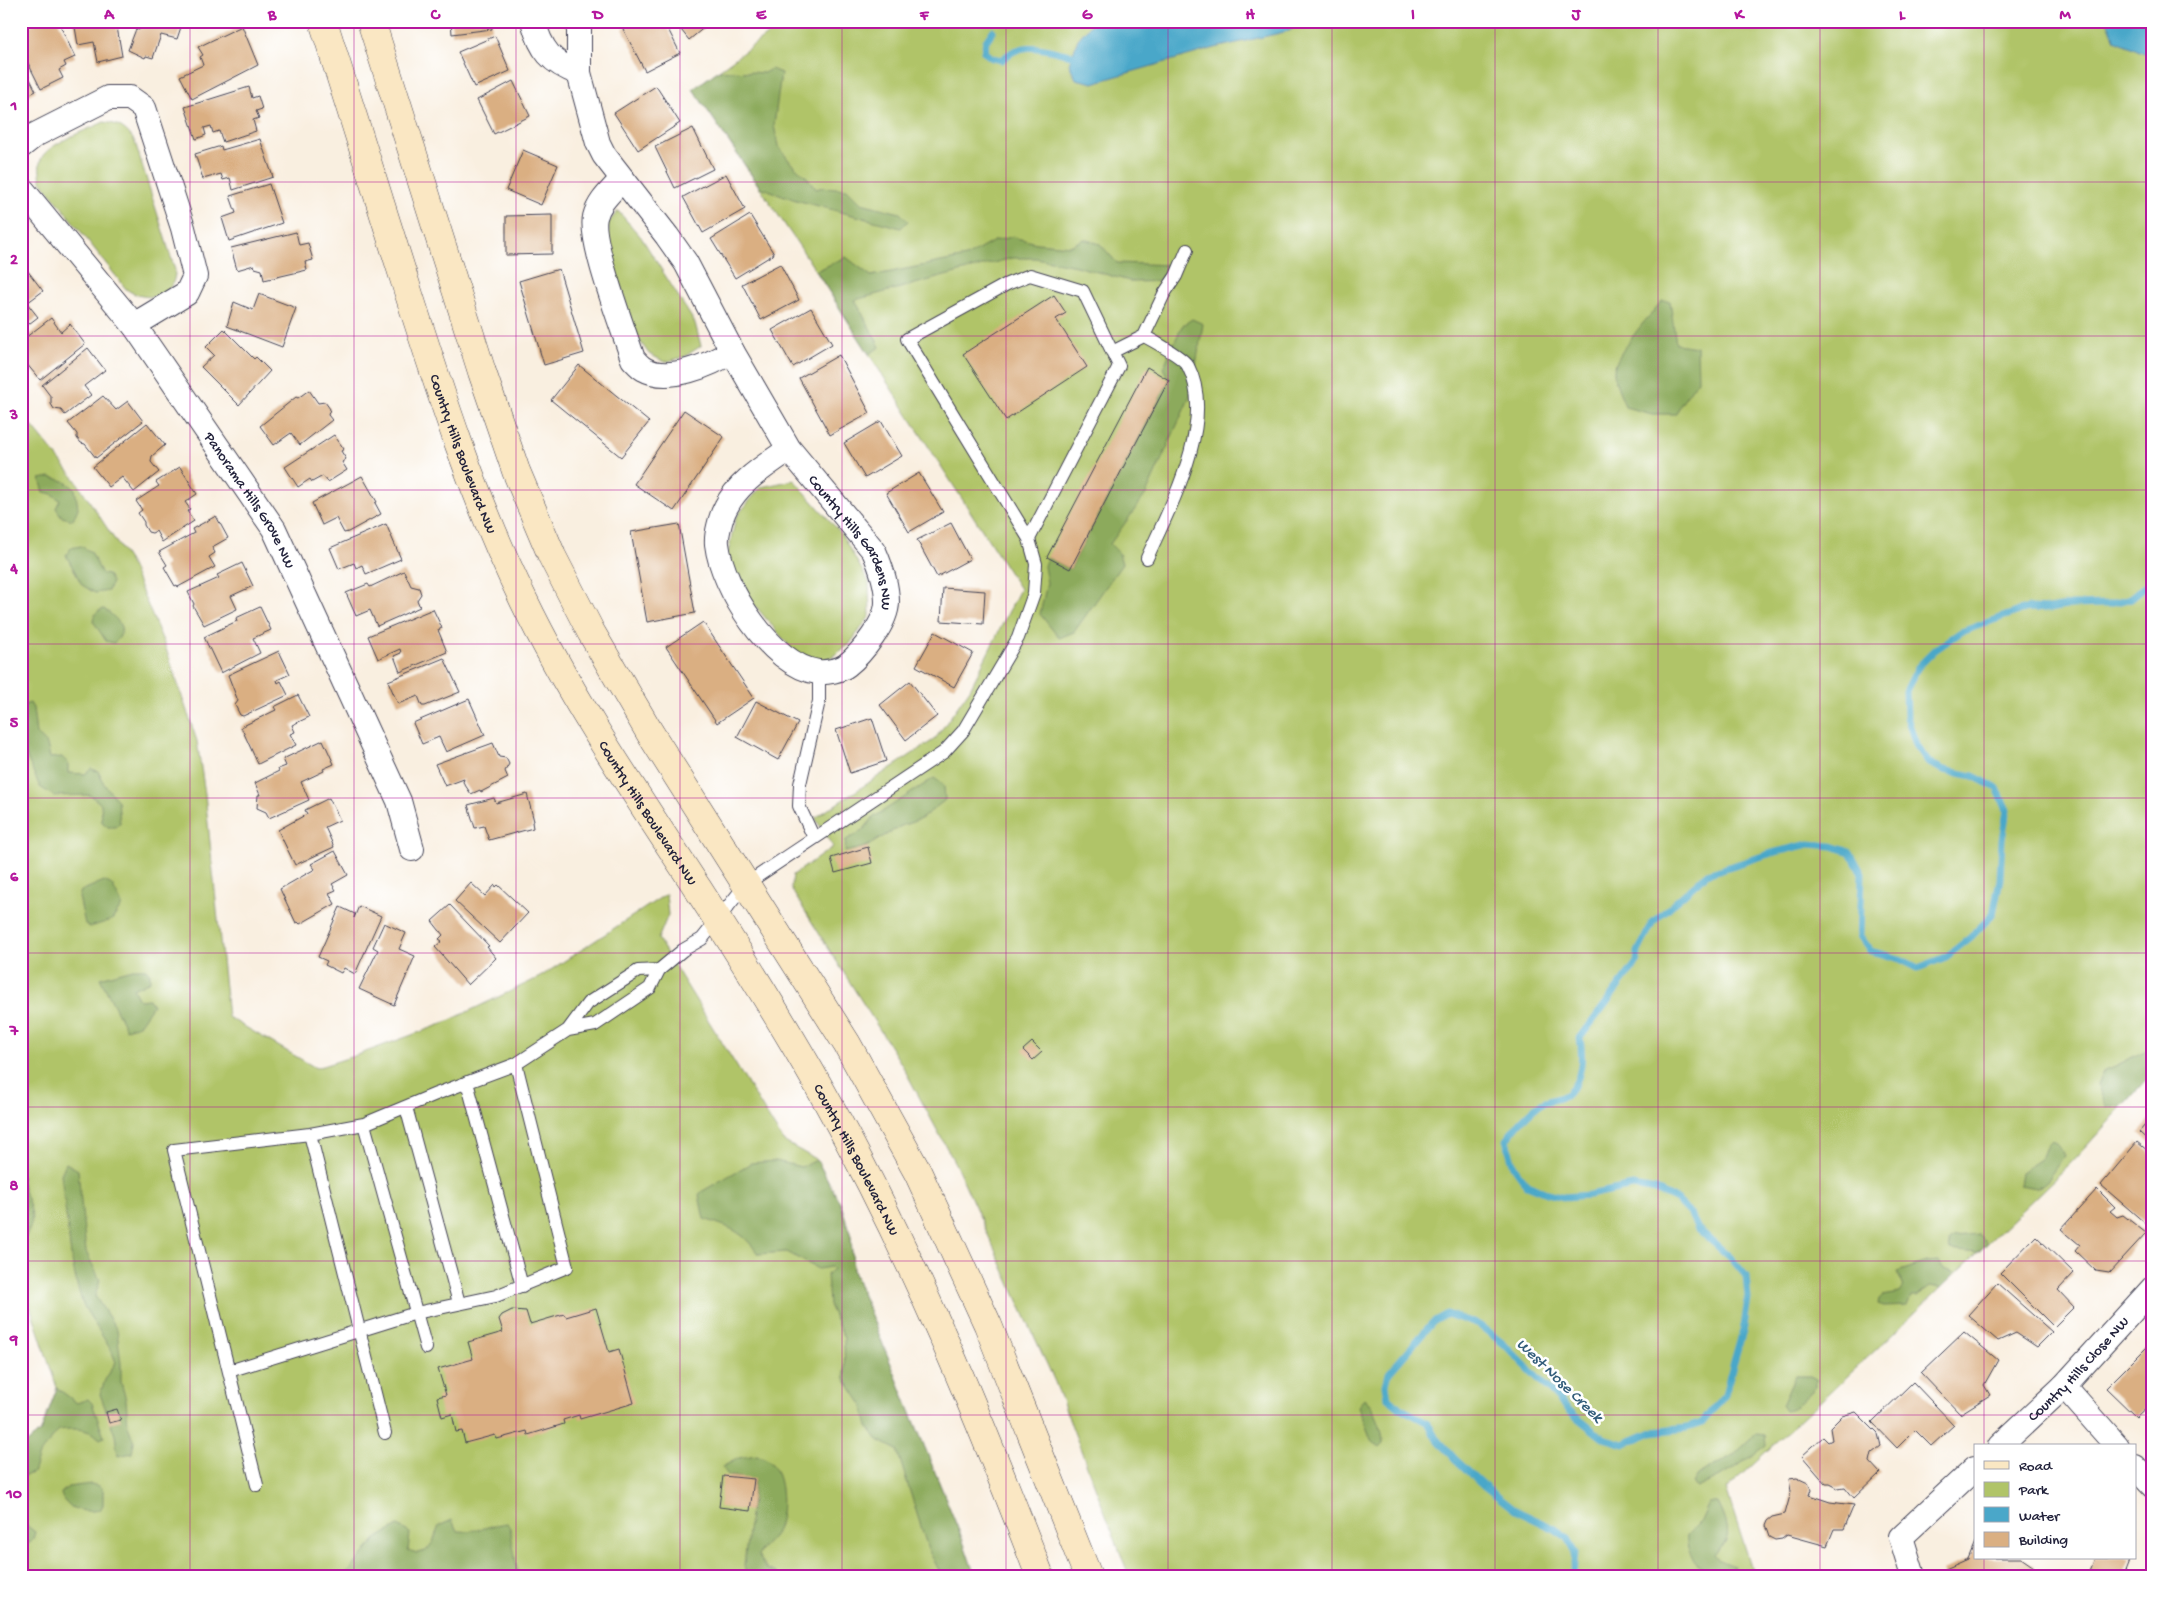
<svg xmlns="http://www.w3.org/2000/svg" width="2174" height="1597" font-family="'Gochi Hand',sans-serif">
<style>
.green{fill:#b0c468;stroke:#697352}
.forest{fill:#8caa5c;stroke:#57664c}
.water{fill:#4aa7c9;stroke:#366482}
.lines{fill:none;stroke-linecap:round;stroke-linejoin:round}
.stream{stroke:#4aa7c9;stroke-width:7}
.building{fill:#daaf82}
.lane-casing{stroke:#424154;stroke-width:14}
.street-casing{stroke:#424154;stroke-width:26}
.secondary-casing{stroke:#424154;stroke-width:29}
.lane{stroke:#fff;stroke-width:12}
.street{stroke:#fff;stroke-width:24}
.secondary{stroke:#fae7c3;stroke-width:28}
.grid{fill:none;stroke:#b5179e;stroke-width:1;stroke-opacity:0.55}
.labels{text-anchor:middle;stroke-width:5;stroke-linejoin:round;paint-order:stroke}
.street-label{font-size:15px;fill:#22223b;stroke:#fff}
.water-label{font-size:16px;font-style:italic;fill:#345e7b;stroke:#fff}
.neatline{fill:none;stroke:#b5179e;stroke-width:2}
.grid-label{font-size:16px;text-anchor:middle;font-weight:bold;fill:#b5179e}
</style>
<rect width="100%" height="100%" fill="#fff"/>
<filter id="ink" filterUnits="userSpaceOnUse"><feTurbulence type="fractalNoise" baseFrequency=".02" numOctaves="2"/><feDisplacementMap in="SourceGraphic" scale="10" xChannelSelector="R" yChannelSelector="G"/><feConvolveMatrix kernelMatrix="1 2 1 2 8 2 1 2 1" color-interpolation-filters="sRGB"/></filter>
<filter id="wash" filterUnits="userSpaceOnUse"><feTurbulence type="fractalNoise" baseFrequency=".0096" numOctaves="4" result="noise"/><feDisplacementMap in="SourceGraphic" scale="20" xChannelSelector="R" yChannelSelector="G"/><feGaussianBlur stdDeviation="1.12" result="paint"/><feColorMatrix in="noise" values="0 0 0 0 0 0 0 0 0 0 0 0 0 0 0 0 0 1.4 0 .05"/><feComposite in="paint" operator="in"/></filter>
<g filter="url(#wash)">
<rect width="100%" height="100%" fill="#f9efe0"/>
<!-- green -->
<path class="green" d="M786,21H2153V1073L2073,1161L1894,1333L1726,1489L1754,1576H1129L1055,1382L958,1169L902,1065L791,889L793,875L833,847L815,818L935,739L970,689L1020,589L806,256L693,89Z
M104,122C120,124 127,129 135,142L175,270C176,299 145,303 126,289L41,181C40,172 38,165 42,157C50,143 89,129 104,122Z
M618,211L641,237L695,323L701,346L684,357L665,362L649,354L636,336L611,255L608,223Z
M21,412L75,479L130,563L165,646L197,741L205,794L228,1017L316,1068L357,1055L442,1024L540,977L666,894L668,915L658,939L783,1141L817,1160L841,1205L851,1236L853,1271L963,1541L975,1576H21V1448L41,1431L57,1388L21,1279Z
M794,480L840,532L869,582L870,616L849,645L824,662L795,653L741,589L727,557L736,517L761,487Z"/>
<!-- forest -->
<path class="forest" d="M771,69L781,73L774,125L778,146L791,163L808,178L816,189L823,187L847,189L861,203L900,213L908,221L901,228L796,200L760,187L693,89L719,70L764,73Z
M1012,237L1037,243L1070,246L1084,239L1100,244L1117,263L1171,265L1173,272L1167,281L1133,282L1076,266L1036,258H1012L855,300L880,347L869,354L816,271L846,257L871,276L966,257L994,241Z
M1662,301H1670L1676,344L1697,347L1698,380L1681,404L1676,414H1652L1625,407C1622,396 1615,384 1614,373C1612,357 1651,314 1662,301Z
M1192,319L1203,324L1191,394L1146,494L1110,544L1119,553L1122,564L1074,632L1059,638L1040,614L1047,583L1044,566L1047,557L1070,569L1169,380L1163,368L1182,326Z
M50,477L64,481L75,489L78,508L73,520L62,517L56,508L60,500L52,494L44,492L40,479Z
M81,546L91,552L102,574L108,575L112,582L108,591L95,593L82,585L66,555L71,548Z
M104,609C117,618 130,630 114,643L106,641L93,621C94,613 97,611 104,609Z
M30,703L33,708L36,734C47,741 48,746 50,758L62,757L68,763V773L85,774L91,769L98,771L104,784L118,801L120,823L115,827H108L102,822L101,804L90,795L54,796L40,787L21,744L24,705Z
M934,778L944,785L945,800L921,819L901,826L866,847L845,852L846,840L862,831L874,817Z
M104,881L112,885L122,905L112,920L90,927L85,924L79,897L81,891Z
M133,969H146L150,974V981L133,989L139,1000L149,999L153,1005L139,1025L126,1029L100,978Z
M2150,1049L2153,1050V1073L2123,1106H2106L2097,1084L2104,1070C2120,1066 2133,1055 2150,1049Z
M2052,1141L2059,1145L2064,1156L2047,1180L2037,1188L2019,1185L2021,1172L2041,1159L2047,1144Z
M817,1160L841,1205L851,1236L853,1271L963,1541L975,1576H942L928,1549L897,1450L878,1440L868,1427L863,1406L845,1379L844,1338L829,1305L827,1274L833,1269L831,1267L818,1269L787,1252L758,1254C743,1231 729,1227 704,1219L699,1195L701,1192L751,1163L776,1161L801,1167Z
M66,1163L78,1170L86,1252L100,1280L95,1296L117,1330L121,1364V1382L126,1400L128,1426L134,1442L132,1453L118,1456L115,1435L100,1394L105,1380L116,1362L111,1350L83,1305L77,1285L71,1256L61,1174Z
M21,1176C24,1206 44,1213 21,1243Z
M1980,1235L1988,1243L1977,1253L1950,1250L1949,1241L1953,1237Z
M1938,1261L1944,1269L1956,1273L1941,1288L1930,1286L1917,1296H1911L1907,1306L1884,1307L1878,1305L1879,1300L1883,1296L1900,1293L1904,1287L1897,1272L1927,1262Z
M1795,1376H1810L1816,1379V1387L1793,1409L1786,1411L1782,1405Z
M57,1388L77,1403L88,1399L92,1403L104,1437L100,1439C88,1428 75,1428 59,1430L39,1455L33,1473L21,1477V1448L41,1431Z
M1364,1399C1375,1408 1383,1428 1383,1443L1379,1447L1372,1442L1358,1406Z
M1756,1434L1765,1435L1766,1445L1731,1471L1697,1488L1692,1484L1697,1476L1735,1454Z
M757,1455C761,1457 765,1458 768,1460C785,1473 785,1517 775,1534C770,1542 763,1545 758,1555L766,1569L777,1573V1576H746L744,1565L754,1481L728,1475L722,1467L739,1458Z
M91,1484L99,1486L103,1490V1505L100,1510C85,1513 64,1510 61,1493L68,1487Z
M1709,1503H1718C1723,1513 1732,1531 1725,1542C1723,1546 1717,1550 1714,1554L1719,1560L1733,1566V1576H1717C1711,1571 1703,1570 1698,1565C1690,1557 1686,1546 1687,1535L1701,1521Z
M452,1520L457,1531C474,1533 490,1525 507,1523L510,1527L518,1576H481L473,1573H445L405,1570L392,1572L386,1576H345L376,1539L398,1526L410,1533L408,1550L417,1553L426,1551L433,1542L439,1526Z
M21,1521L35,1532L33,1539L21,1551Z"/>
<!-- water -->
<path class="water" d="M1094,21H1305L1289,31L1215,48L1093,83L1076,79L1069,64L1078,39Z
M2107,21H2153V57L2115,40Z"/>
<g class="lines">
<!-- stream -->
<path class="stream" d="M993,31L986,41L984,52L992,58L1002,60C1024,38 1047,51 1072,55
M1573,1576L1575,1552L1568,1538L1555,1529L1515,1510L1484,1486L1455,1459L1434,1435L1428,1423L1400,1408L1388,1398L1386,1385L1389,1373L1433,1322L1447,1314L1479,1325L1505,1345L1575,1416L1603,1438L1624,1444L1652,1432L1687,1428L1702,1423L1725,1394L1744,1327L1748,1298L1746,1276L1730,1257L1698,1229L1690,1213L1677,1200L1656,1190L1633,1186L1589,1195L1564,1197L1547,1193L1527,1185L1514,1167L1506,1140C1515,1128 1526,1114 1539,1105C1547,1099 1560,1100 1567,1094C1583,1081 1583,1056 1580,1038L1637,962L1638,952L1652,923L1707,874L1772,853L1809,844L1832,846L1850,852L1862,874L1860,936L1871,951L1900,959L1918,968L1946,957L1971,937L1993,914L2000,879L2002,840L2007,810L1997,788L1973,776L1944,770L1929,763L1916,745L1907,717L1906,691L1918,667L1935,650L1961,632L1994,620L2028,608L2049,609L2072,605L2109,604L2131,598L2148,584L2153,583"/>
</g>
<g id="blocks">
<!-- building -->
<path class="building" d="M25,21H29L31,26L40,21H58L75,57L64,62L66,66L59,70L63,78L41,89L21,49V23Z
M74,21H116L122,56L98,62L94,42L78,45Z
M142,21H183L177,39L161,35L153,58L146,56L145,58L128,50L136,29L139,30Z
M451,21H491L492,29L452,34Z
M638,21H664L680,53L645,71L623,29Z
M674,21H712L689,40Z
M242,26L258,65L192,99L180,76L203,65L200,57L203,55L198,47Z
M495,36L510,71L474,87L458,52Z
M23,65L36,91L21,99V66Z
M513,81L530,116L494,134L477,100Z
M656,86L680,123L638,150L614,113Z
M249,87L252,98L258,96L262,109L256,111L259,118L253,120L256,131L223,142L219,131L213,133L211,126L204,128L206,135L196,139L185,107Z
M693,128L713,169L675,188L655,147Z
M260,139L273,177L233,190L230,178L223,180L221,174L203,179L195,154L221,146L222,150Z
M523,150L558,165L541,205L506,190Z
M726,174L745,209L703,233L683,197Z
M269,184L282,223L229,241L222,218L236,213L230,196Z
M552,215V254L506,255V216Z
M750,215L774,254L735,278L711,239Z
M296,232L299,245L308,243L313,260L305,262L307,270L264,280L262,270L255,268L254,265L237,270L231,248Z
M780,264L799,300L761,320L742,284Z
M559,269L584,353L544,365L519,281Z
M27,270L43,291L27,303L38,317L21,330V275Z
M259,294L296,308L282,347L227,326L234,302L253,310Z
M1054,295L1066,313L1056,319L1087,367L1006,420L963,354Z
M811,308L832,344L793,367L772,330Z
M51,318L61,332L70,324L85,344L40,380L21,357V341Z
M224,329L254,359L256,357L270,371L239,405L201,367L214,355L206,347Z
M88,348L105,370L84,386L91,395L65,415L61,410L54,409L51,404V397L42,385Z
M839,355L870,413L830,435L799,378Z
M579,365L649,422L621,457L551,400Z
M1147,367L1169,380L1070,569L1047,557Z
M309,390L318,403L325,402L330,409L328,415L332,420L300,445L291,433L274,445L260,426L296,397L298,398Z
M103,396L116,410L128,401L143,421L96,458L85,444L81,443L77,438V434L68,423Z
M684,410L724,437L674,511L634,484Z
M881,421L902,456L865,478L844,443Z
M147,423L165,445L152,456L151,462L159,472L134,492L122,477L109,487L93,467Z
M334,435L344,449L341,451L346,459L342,462L347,470L328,482L323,476L312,482L310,479L298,487L285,467Z
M180,467L197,494L185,502L190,509L187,511L194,521L162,542L156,531L152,533L148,532L144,525V522L138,513L142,510L136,501L159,486L156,482Z
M919,473L943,512L909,532L886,493Z
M362,476L377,502L375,503L381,514L348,532L344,533L336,518L322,525L312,503Z
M216,516L228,538L212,547L215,553L209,557L215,567L178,587L177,585L175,586L164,567L167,565L159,552L194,533L192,529Z
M951,523L970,559L937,577L917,540Z
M386,524L401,559L366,574L362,565L356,568L354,563L339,569L330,548Z
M679,524L695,613L647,622L631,532Z
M242,563L253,586L231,596L237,609L204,625L193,606L194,604L188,592L219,578L217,575Z
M404,571L411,586L419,588L421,594L417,600L420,607L377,626L370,610L356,616L346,593L368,584L370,587Z
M943,588L985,591L983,624L941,621Z
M260,607L271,630L253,638L260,653L221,673L204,637L237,621L236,618Z
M433,609L442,628L438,630L447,652L400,672L394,656L401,653L400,649L378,659L368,636Z
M703,622L754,698L717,723L666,647Z
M935,632L973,653L954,687L916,666Z
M279,651L290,674L277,680L278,683L281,681L288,695L243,716L240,715L235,705L238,701L228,675Z
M444,658L460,692L425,706H422L418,696L398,704L388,681Z
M910,681L937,716L906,740L880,705Z
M298,695L309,717L292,725L295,732L290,734L296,745L258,764L241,727L276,710L274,707Z
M469,699L485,735L446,752L439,737L422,744L413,723Z
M756,701L798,723L778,760L737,737Z
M872,718L886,761L850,773L836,730Z
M323,740L334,764L323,769L324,771L301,782L309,800L269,818L266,812L257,808L258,795H260L255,783L279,771L278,769L286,766L283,759Z
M493,743L499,757L506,758L509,764L505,771L508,778L481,792L480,790L471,794L463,782L464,779L445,786L435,764Z
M527,794L534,821L532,822L533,828L489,840L484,826L475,828L468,805L494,798L496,803Z
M329,798L340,820L325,827L334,847L295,865L278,830L307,814L305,810Z
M868,847L872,863L835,873L831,858Z
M335,851L348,875L332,884L336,890L329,893L335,904L300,924L298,922L296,923L280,889L315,869L311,864Z
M471,883L485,896L495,885L496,887L498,885L528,913L500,943L455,901Z
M450,905L489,946L487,947L496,958L468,985L435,947L442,941L439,939L443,935L432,921Z
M359,906L381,916L355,974L344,968L341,973L325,965L327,961L318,957L340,907L355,914L354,918Z
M384,923L406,933L399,949L415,956L394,1005L359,989L378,950L373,947Z
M1032,1042L1042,1052L1033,1060L1023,1050Z
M2153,1116V1145L2139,1132Z
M2137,1142L2153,1155L2152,1229L2101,1185Z
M2097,1189L2115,1207L2110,1211L2117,1217L2123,1215L2146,1233L2109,1273L2096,1271L2075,1251L2080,1245L2061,1229Z
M2036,1236L2074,1273L2058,1290L2074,1307L2054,1327L2000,1273Z
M1997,1283L2052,1332L2037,1347L2016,1333L1998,1341L1968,1315Z
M596,1308L609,1352L619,1349L634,1403L580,1419L579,1415L563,1420L564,1424L528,1435L527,1431L497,1439L495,1435L465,1443L462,1431L456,1432L452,1414L442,1417L437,1397L446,1395L438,1369L473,1359L468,1342L503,1332L499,1319L502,1315L512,1310L526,1311L530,1324L564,1314L566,1317Z
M1964,1332L1998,1360L1984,1385L1990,1395L1960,1414L1921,1373Z
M2153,1341V1401L2136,1417L2106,1388Z
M1913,1382L1954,1425L1931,1446L1915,1430L1897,1448L1872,1422Z
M117,1409L121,1420L109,1423L106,1412Z
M1856,1412L1878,1434L1881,1446L1872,1453L1870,1462L1880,1473L1854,1498L1845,1487L1838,1488L1830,1484H1826L1802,1456L1823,1437L1828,1442L1832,1440L1830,1428L1842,1416Z
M723,1476L754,1479L750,1511L719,1507Z
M1797,1478L1808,1483L1811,1489L1809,1495L1830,1502L1854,1505L1844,1529H1834L1827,1546L1787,1535L1782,1539L1775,1540L1769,1537L1767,1531L1765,1526L1767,1521L1772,1517L1785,1514L1791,1492L1789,1479Z
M1975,1542V1558H2021L2034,1567L2025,1576H1944L1941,1571L1968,1559Z
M2095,1558H2130L2123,1576H2088Z
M2153,1571V1576H2130V1572Z"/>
</g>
</g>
<g filter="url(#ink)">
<use href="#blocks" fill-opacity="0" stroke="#424154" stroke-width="1"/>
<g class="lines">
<!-- lane casing -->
<g class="lane-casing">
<path id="lane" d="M1144,336L1164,294L1176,276L1187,250
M1112,352L1144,336C1155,342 1183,357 1188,366C1217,421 1170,507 1147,558
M814,838L799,806L800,784L819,701V672
M568,1030L595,1025L650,988L659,970L683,950L702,939L746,884L944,752L963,731L1018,638L1034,593L1036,564L1029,539L907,339L1007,284L1030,275L1083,291L1119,366L1029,539
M467,1082L522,1286
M406,1107L459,1303
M364,1124L426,1348
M310,1134L385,1433
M229,1371L416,1313L496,1296L567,1267L516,1064
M257,1485L174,1150L310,1134L364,1124L436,1094L516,1064L568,1030L588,1003L638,971L659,970"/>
</g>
<!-- street casing -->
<g class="street-casing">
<g id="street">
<path d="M533,21C541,50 551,63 579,73"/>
<path id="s1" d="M579,21V73L598,143L604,155L667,236L686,263L732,351L789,449L874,551C881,567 887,584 887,602C887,622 862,653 847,665C841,670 826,673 818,672C771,666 722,587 717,544C716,535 721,516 726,507C739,481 766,466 789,449"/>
<path d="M21,146L35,135L108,98H130L144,108L183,228L195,276L187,293L134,325"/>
<path d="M622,179C612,191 599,201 595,217C589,241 624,331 633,359C636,362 640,367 644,369C668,383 711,365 732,351"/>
<path id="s2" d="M21,188L134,325L274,529L399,801L412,849"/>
<path d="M2064,1386L2117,1446"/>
<path id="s3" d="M2000,1446L2064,1386L2153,1288"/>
<path d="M2135,1467L2153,1486"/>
<path d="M1913,1576L1901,1537L1975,1468"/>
</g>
</g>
<!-- secondary casing -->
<g class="secondary-casing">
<g id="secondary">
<path id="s4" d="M323,21C351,109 379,197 406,285C440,392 474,499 524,601C573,702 636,794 698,889C743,959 788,1030 828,1103C912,1254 978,1414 1040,1576"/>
<path d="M371,21L482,372L516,471L552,556L591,632L650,733L847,1044L918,1173L988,1325L1088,1576"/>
</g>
</g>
<!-- lane -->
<use href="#lane" class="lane"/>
<!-- street -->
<use href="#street" class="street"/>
<!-- secondary -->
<use href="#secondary" class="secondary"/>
</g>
</g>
<!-- grid -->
<path class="grid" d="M190,21V1576M354,21V1576M516,21V1576M680,21V1576M842,21V1576M1006,21V1576M1168,21V1576M1332,21V1576M1495,21V1576M1658,21V1576M1820,21V1576M1984,21V1446M21,182H2153M21,336H2153M21,490H2153M21,644H2153M21,798H2153M21,953H2153M21,1107H2153M21,1261H2153M21,1415H2153M1984,1558V1576"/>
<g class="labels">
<!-- street labels -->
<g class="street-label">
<text dy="5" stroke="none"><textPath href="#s4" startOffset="455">Country Hills Boulevard NW</textPath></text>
<text dy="5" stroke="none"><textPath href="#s2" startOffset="388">Panorama Hills Grove NW</textPath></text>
<text dy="5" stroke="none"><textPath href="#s1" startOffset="601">Country Hills Gardens NW</textPath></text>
<text dy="5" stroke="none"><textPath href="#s4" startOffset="860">Country Hills Boulevard NW</textPath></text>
<text dy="5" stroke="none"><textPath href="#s4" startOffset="1265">Country Hills Boulevard NW</textPath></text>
<text dy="5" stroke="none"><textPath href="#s3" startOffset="110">Country Hills Close NW</textPath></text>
</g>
<!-- water labels -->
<g class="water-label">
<text transform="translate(1561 1379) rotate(44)" y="6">West Nose Creek</text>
</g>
</g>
<!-- margin -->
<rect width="2174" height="1597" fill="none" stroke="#fff" stroke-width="55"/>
<!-- legend -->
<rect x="1974" y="1444" width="162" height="115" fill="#ffffff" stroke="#a7a7b1"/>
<rect x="1984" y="1461" width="25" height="8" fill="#fae7c3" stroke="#a7a7b1"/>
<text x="2019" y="1470" font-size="15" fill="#22223b">Road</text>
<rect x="1984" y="1482" width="25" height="15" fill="#b0c468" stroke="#a7a7b1"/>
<text x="2019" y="1494" font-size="15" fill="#22223b">Park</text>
<rect x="1984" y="1507" width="25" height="15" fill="#4aa7c9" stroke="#a7a7b1"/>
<text x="2019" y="1520" font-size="15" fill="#22223b">Water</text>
<rect x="1984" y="1532" width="25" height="15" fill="#daaf82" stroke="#a7a7b1"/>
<text x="2019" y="1544" font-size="15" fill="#22223b">Building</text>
<rect x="28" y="28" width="2118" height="1542" class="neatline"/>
<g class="grid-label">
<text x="109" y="19">A</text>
<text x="272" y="19">B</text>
<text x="435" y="19">C</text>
<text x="598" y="19">D</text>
<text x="761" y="19">E</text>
<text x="924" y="19">F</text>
<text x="1087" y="19">G</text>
<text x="1250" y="19">H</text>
<text x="1413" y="19">I</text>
<text x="1576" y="19">J</text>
<text x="1739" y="19">K</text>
<text x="1902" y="19">L</text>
<text x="2065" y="19">M</text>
<text x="14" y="110">1</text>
<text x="14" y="264">2</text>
<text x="14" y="419">3</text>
<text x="14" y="573">4</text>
<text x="14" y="727">5</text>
<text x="14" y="881">6</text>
<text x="14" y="1035">7</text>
<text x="14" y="1190">8</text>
<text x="14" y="1344">9</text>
<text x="14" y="1498">10</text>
</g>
</svg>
